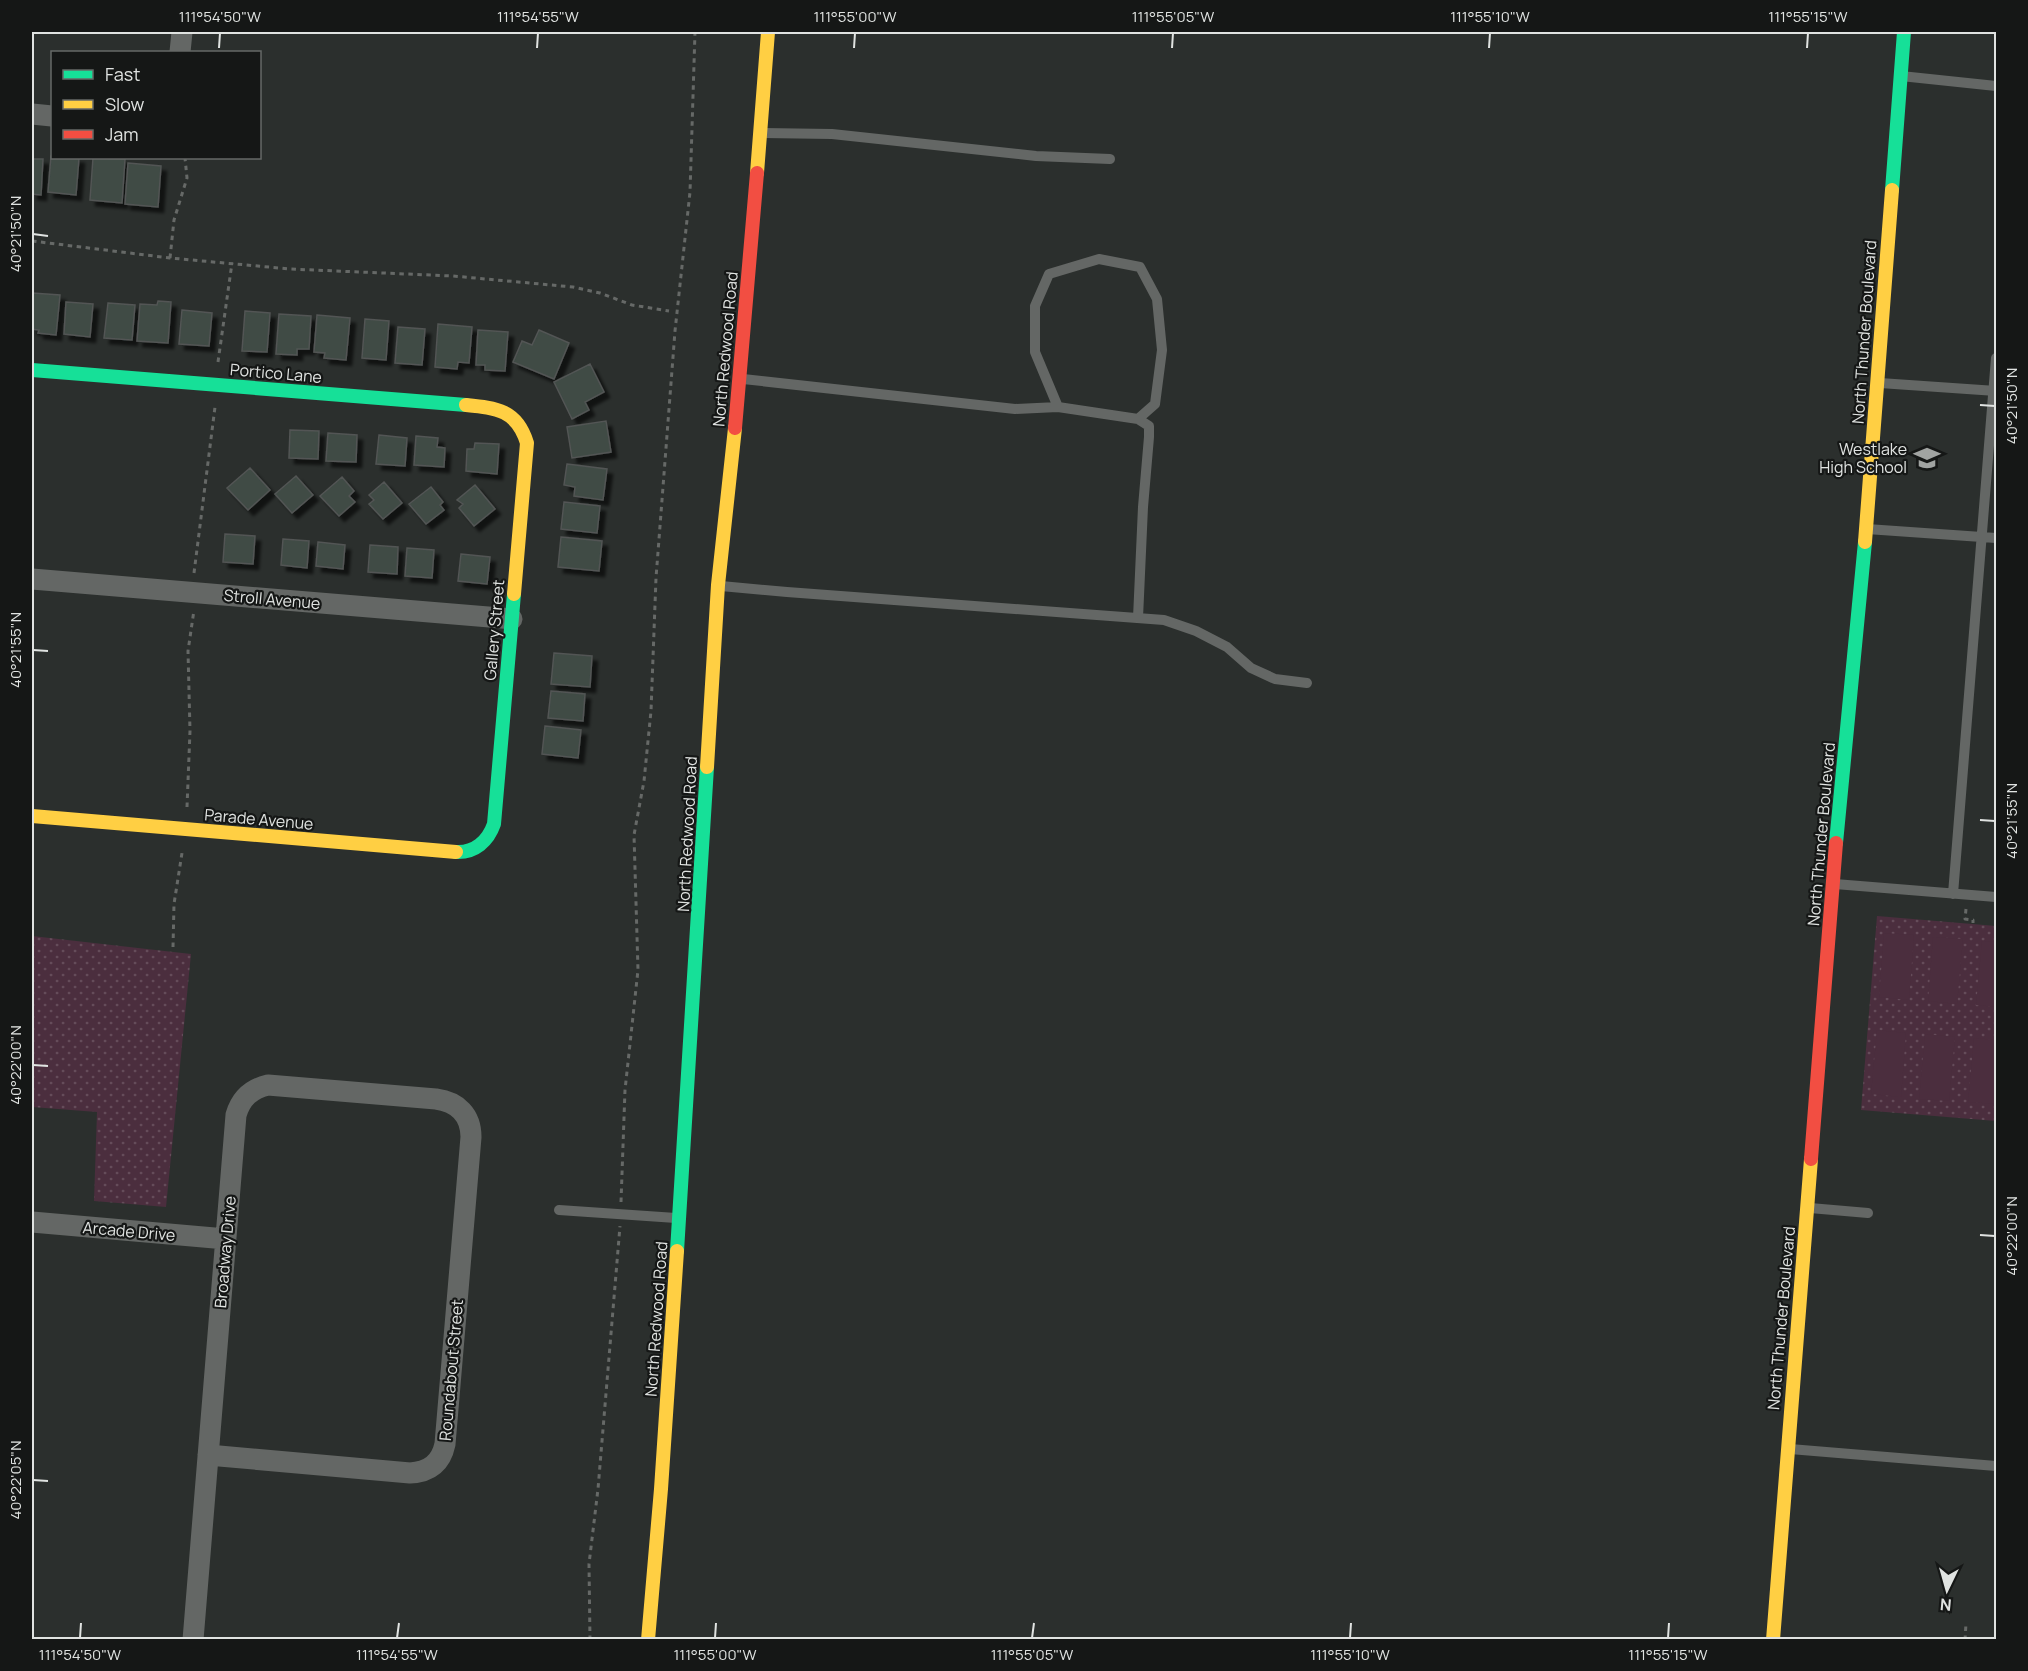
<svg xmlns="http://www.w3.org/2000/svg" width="2028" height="1671" font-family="Manrope,sans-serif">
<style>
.park{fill:url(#park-dots)}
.pitch{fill:#4b2e3e}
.building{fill:#3f4b45;stroke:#525554;stroke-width:1.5;filter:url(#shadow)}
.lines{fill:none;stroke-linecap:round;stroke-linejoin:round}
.path{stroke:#666967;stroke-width:3;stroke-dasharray:4.5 4.5;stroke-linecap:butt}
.lane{stroke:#646765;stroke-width:10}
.street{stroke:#646765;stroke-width:21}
.fast{stroke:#16e098;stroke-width:14}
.slow{stroke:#ffcf43;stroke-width:14}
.jam{stroke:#f24e42;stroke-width:14}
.ticks{fill:none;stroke:#e0e3e1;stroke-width:2}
.labels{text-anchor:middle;stroke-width:4.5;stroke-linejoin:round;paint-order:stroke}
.street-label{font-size:16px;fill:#e0e3e1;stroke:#151716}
.poi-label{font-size:16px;fill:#e0e3e1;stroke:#151716;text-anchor:end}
.neatline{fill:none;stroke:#e0e3e1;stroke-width:2}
.ticks-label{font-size:15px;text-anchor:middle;fill:#e0e3e1}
</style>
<defs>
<pattern id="park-dots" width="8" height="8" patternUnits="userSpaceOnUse" patternTransform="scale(1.5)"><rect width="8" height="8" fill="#4b2e3e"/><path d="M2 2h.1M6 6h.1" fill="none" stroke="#654c5a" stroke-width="1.8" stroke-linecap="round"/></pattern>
<filter id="shadow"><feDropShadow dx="5.5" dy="5.5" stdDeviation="1.5" flood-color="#0009"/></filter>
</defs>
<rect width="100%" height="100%" fill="#2b2f2d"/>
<!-- park -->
<path class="park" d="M1877,916L1996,926V1121L1861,1110Z
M32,936L191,954L166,1207L94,1201L97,1112L32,1107Z"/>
<!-- pitch -->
<path class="pitch" d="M1884,933L1914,935L1909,1000L1879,997Z
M1933,937L1963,939L1957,1004L1928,1001Z
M1982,941L1996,942V1007L1976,1005Z
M1877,1030L1906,1033L1901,1097L1871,1094Z
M1925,1034L1955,1037L1949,1101L1919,1099Z
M1974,1038L1996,1040V1104L1968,1102Z"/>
<!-- building -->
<path class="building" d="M32,155V159H43L41,195L32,194Z
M51,156L79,158L76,195L48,192Z
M93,158L125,159L122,203L90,200Z
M128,163L161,166L158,207L125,204Z
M32,293L60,295L56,335L38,333L39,330L32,329Z
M158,301L171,302L168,343L137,341L140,304L157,305Z
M66,302L93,304L90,337L64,334Z
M108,303L135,305L132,340L104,338Z
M182,310L212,313L209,346L179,344Z
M245,311L270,313L267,352L242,351Z
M279,314L311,316L309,349H297V355L276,354Z
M317,315L350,318L346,360L324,358L325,353L314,352Z
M365,319L389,321L386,360L362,358Z
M438,324L472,327L469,363L458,362L457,369L435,367Z
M398,327L425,329L422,365L395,363Z
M478,330L508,332L505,371L485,370V365H476Z
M539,330L569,343L554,379L513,362L522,341L532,345Z
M590,364L604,392L585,402L589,410L572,419L554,382Z
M606,421L611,452L572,458L567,427Z
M290,430L319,431L318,459L289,458Z
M328,433L357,435L356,462L326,461Z
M379,435L407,438L405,466L376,464Z
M416,436L438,438L437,447L445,448L444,467L414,465Z
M475,443L499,444L497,474L466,471L467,449H474Z
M567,464L607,469L603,500L574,496L575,487L564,485Z
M250,468L270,490L248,510L227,488Z
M296,476L313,495L292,513L275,494Z
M342,477L354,491L349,496L355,502L339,516L320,496Z
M384,482L402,503L383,519L369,504L374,500L369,495Z
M475,485L495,509L474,526L459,508L463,504L457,500Z
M431,487L443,502L440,505L444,510L426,524L409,504Z
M564,502L600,506L597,533L561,529Z
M225,534L255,536L253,564L223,562Z
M561,537L602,541L599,571L558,567Z
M283,539L309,541L307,568L281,565Z
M318,542L345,545L343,569L316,566Z
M370,545L398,547L397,574L368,572Z
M407,548L434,550L432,578L405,576Z
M461,554L490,557L487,584L458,581Z
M554,653L592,656L590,687L551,684Z
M551,691L585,694L583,721L548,718Z
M545,726L581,730L578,758L542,754Z"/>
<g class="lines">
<!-- path -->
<path class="path" d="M32,241L170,258L290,269L453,276L573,287L600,293L632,305L669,311
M170,258L174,220L187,178L185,158
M218,362L232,263
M194,573L215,407
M187,807L190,731L188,651L194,610
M1966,909L1965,919L1973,920V923
M173,947L174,904L182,853
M621,1202L625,1090L638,970L634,835L644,781L651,711L656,578L675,331L690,192L695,32
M590,1640L589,1564L598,1489L620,1226
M1965,1640L1966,1623"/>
<!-- lane -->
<path class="lane" d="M1901,76L1996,86
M763,133L832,134L1036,156L1110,159
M743,379L1015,409L1058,407L1138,419L1155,404L1162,350L1157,299L1140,267L1099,259L1049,274L1035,306V352L1058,407
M1880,383L1996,391
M1867,529L1996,538
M721,586L787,592L1164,620L1196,631L1227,647L1251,668L1275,679L1307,683
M1138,618L1143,507L1149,437V426L1138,419
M1835,884L1996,897
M1953,894L1996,358
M1810,1208L1868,1213
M559,1210L676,1218
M1790,1449L1996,1466"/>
<!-- street -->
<path class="street" d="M180,52L182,32
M32,114L52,116
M32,579L512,619
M32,1222L226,1239
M193,1640L236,1115C241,1098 251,1089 268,1085L436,1099C458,1102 471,1115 471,1137L445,1444C441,1463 429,1472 410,1473L208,1455"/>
<!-- fast -->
<path class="fast" d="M1892,190L1904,32
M32,370L466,405
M1836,843L1865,542
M456,852C475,853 488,841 494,824L514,594
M677,1251L707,767"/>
<!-- slow -->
<path class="slow" d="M757,173L768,32
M466,405C497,408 517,410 527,443L514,594
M1865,542L1892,190
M707,767L718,585L735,428
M32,816L456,852
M648,1640L661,1489L677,1251
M1773,1640L1811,1159"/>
<!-- jam -->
<path class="jam" d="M735,428L757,173
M1811,1159L1836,843"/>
</g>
<!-- ticks -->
<path class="ticks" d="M219,48L220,33M537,48L538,33M854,48L855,33M1172,48L1173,33M1489,48L1490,33M1807,48L1808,33M33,234L48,236M1980,405L1995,406M33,650L48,651M1980,820L1995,821M33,1065L48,1066M1980,1235L1995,1236M33,1480L48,1481M80,1638L81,1623M397,1638L399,1623M715,1638L716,1623M1032,1638L1034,1623M1350,1638L1351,1623M1668,1638L1669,1623"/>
<!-- icons -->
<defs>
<g id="school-bare" transform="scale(2.07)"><path d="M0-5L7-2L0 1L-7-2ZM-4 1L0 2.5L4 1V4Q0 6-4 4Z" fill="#a1a4a2" stroke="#151716" stroke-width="2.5" paint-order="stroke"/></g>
</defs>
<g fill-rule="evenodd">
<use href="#school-bare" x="1927" y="458"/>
</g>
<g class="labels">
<!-- street labels -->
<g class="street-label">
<text transform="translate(1864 332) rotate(-86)" y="6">North Thunder Boulevard</text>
<text transform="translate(725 349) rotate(-85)" y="6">North Redwood Road</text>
<text transform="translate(276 373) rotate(5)" y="6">Portico Lane</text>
<text transform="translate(272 599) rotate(5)" y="6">Stroll Avenue</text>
<text transform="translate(494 630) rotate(-85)" y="6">Gallery Street</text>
<text transform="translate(259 819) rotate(5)" y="6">Parade Avenue</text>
<text transform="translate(687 834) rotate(-87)" y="6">North Redwood Road</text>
<text transform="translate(1821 834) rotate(-85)" y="6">North Thunder Boulevard</text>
<text transform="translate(129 1231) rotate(5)" y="6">Arcade Drive</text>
<text transform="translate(225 1252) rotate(-85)" y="6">Broadway Drive</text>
<text transform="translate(1781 1318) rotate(-85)" y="6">North Thunder Boulevard</text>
<text transform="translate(656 1319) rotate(-86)" y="6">North Redwood Road</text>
<text transform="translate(451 1370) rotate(-85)" y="6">Roundabout Street</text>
</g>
<!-- poi labels -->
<g class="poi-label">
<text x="1907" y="455">Westlake<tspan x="1907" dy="18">High School</tspan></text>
</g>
</g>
<!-- border -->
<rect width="2028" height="1671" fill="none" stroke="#151716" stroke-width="66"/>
<!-- legend -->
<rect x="51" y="51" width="210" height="108" fill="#151716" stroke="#666967" stroke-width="1.5"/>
<rect x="63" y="70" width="30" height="9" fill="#16e098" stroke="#666967" stroke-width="1.5"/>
<text x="105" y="81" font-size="18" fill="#e0e3e1">Fast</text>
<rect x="63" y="100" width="30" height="9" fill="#ffcf43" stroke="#666967" stroke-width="1.5"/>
<text x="105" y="111" font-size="18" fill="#e0e3e1">Slow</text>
<rect x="63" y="130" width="30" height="9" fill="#f24e42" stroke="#666967" stroke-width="1.5"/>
<text x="105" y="141" font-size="18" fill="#e0e3e1">Jam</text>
<!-- north arrow -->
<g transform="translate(1947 1590) rotate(185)" stroke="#151716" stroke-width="4.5" paint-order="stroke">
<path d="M0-4.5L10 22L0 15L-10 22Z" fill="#e0e3e1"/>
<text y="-9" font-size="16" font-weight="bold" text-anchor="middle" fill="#e0e3e1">N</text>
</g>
<rect x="33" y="33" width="1962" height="1605" class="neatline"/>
<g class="ticks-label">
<text x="220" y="22">111°54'50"W</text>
<text x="538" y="22">111°54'55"W</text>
<text x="855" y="22">111°55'00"W</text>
<text x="1173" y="22">111°55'05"W</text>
<text x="1490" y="22">111°55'10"W</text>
<text x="1808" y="22">111°55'15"W</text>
<text transform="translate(16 234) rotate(-90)" y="5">40°21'50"N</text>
<text transform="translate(2012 406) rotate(-90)" y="5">40°21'50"N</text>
<text transform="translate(16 650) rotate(-90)" y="5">40°21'55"N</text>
<text transform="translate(2012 821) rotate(-90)" y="5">40°21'55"N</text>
<text transform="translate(16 1065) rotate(-90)" y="5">40°22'00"N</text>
<text transform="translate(2012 1236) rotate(-90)" y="5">40°22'00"N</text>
<text transform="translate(16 1480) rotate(-90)" y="5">40°22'05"N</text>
<text x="80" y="1660">111°54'50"W</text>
<text x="397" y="1660">111°54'55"W</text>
<text x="715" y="1660">111°55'00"W</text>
<text x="1032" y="1660">111°55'05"W</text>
<text x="1350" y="1660">111°55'10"W</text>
<text x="1668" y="1660">111°55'15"W</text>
</g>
</svg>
